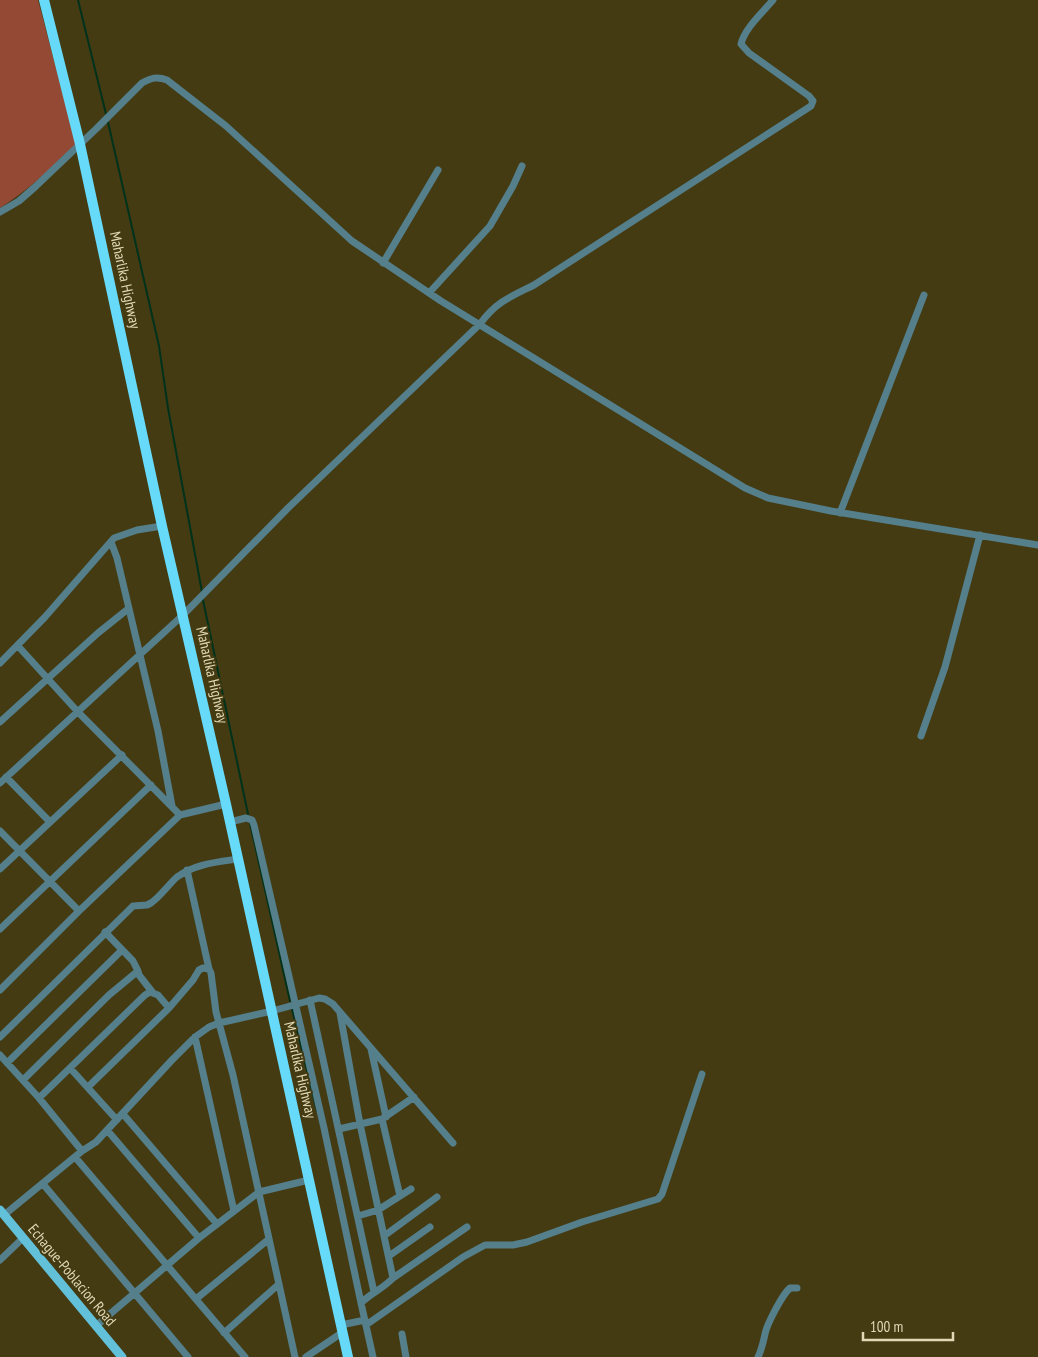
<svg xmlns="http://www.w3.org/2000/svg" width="1038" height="1357" font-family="'PT Sans Narrow',sans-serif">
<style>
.green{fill:#934933}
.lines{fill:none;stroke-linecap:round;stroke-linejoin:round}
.stream{stroke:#00321b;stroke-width:2}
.minor{stroke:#547f8b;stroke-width:7}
.major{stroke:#63c0d9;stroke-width:9}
.highway{stroke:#66daf8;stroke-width:10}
.labels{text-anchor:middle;stroke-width:4;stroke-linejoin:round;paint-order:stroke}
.street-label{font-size:15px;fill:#e1d9b5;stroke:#443b13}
</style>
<rect width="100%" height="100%" fill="#443b13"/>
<!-- green -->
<path class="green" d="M0,0H38L76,144C52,168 28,190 0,208Z"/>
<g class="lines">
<!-- stream -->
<path class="stream" d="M78,0L106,114
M108,122L159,346L168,408L202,592
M203,600L248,814
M250,823L290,1001
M292,1009L317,1111"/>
<!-- minor -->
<path class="minor" d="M0,212L19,201L35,187L96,129L142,83C151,78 157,76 167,80L226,126L352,241L441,301L745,488L768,498L831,511L1038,545
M383,263L438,170
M429,293L490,226L513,186L522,166
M840,513L924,295
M111,542L117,558L158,731L172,806
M18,646L78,712L180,815
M0,663L45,617L114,538L137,530L162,526
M0,722L98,633L128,609
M921,736L945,667L980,535
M6,777L50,822
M0,783L183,615L288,508L480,324C496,302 510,297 534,285L811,106L813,101L809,96L749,53L741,44C745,28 762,13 773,0
M230,822L246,818L252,820L254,825L324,1128L361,1303
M0,831L79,911
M0,869L122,755
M187,870L209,969
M0,929L151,785
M138,971L139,975L153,993
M0,990L79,911L180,815L226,804
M310,1000L374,1292
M169,1008L193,980L199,970L203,968L209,969L211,973L216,1012L233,1075L295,1357
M340,1013L360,1124L393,1278C384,1288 371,1293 361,1303L373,1357
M0,1037L127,912L133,906L147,905L151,903C161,896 168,885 177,877C194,864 217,862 238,859
M195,1037L234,1211
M371,1049L386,1117
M0,1055L39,1098L82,1151
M7,1063L122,950
M70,1068L117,1120
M23,1080L109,995L138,971L133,961L105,932
M39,1098L145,995L150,992L158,995L169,1008L88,1087
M123,1114L217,1224
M382,1119L400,1196
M339,1129L382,1119L414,1097
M107,1130L199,1238
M75,1157L245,1357
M43,1184L188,1357
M4,1215L82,1151L96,1142L172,1060L195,1037L209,1027L219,1023L272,1011L319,998L325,999L333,1004L453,1143
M358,1216L378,1210L411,1189
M384,1236L437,1197
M389,1256L430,1227
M0,1260L23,1238
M393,1278L467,1227
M196,1299L269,1239
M341,1325L365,1320
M366,1325L463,1257L485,1245H513L527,1242L582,1222L658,1199L662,1194L702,1074
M96,1326L199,1238L259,1192L309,1180
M224,1333L279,1284
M402,1334L406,1357
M306,1357L343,1332
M758,1357C762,1349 763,1343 765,1334C767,1324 782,1295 790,1288H797"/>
<!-- major -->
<path class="major" d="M0,1210L122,1357"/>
<!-- highway -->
<path class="highway" d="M44,0L80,144L162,526L226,804L348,1357"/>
</g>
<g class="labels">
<!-- street labels -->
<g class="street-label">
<text transform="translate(125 280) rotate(78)" y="5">Maharlika Highway</text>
<text transform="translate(212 675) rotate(77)" y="5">Maharlika Highway</text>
<text transform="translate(300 1070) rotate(77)" y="5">Maharlika Highway</text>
<text transform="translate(72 1275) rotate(50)" y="5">Echague-Poblacion Road</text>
</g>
</g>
<!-- scale -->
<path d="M863 1332v8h90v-8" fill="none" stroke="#e1d9b5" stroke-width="2.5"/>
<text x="870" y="1332" font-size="15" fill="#e1d9b5" stroke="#443b13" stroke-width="4" paint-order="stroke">100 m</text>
</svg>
